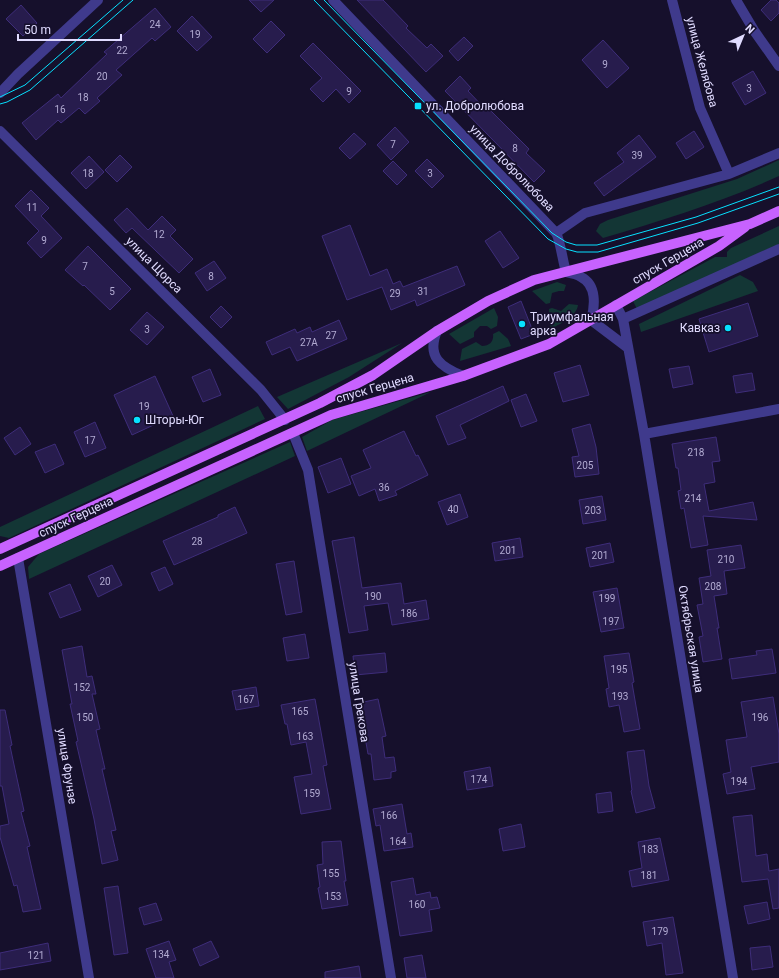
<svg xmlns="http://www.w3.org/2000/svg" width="779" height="978" font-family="Roboto,sans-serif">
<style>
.green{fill:#133635}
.building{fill:#271c4d;stroke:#3e2d7a}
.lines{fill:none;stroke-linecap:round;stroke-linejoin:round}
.minor{stroke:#3f3a8c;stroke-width:10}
.major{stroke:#c762ff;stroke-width:10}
.tram{stroke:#07e1ff;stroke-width:1}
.poi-dot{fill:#07e1ff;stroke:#16102c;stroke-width:1.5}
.labels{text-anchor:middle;stroke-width:3.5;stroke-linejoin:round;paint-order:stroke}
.number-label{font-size:10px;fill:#b2abd2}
.street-label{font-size:12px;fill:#e0dbff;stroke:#16102c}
.poi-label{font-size:12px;fill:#e0dbff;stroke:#16102c;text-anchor:start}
</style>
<rect width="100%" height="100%" fill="#16102c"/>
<!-- green -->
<path class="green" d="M779,160V176C722,202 663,220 603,238L596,231L600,224L608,220L737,179Z
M779,226V244L637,309L633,301L715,257H727V252L731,248Z
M740,275L753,282L758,291L641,332L639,324Z
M557,282L566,285L564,291H559L552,293L550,303L546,304L532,291Z
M569,304L578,305C577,316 559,325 550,329L549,309L552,308L561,311Z
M494,308L498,317L497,326L491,329L487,326H480L474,332V337L460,344L449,334Z
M499,331L508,339L511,346L460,361L462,349L476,342L482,346C490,346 494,341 493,334Z
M402,343L349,377L288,409L277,397Z
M431,392L307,451L302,437L332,420Z
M258,406L265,419L9,538L0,536V527Z
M290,442L295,456L29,579L28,567L39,554Z"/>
<!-- building -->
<path class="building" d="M249,0H274L261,12Z
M357,0H383L408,26L406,28L427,48L431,44L443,56L426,72Z
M771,0H776L779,3V13L771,21L761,10Z
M21,5L37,23L23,36L6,19Z
M155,8L171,27L155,41L152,38L116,70L122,75L97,98L100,101L85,114L79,108L61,123L58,120L36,140L22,123L58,94L61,98L107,54L104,52Z
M192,16L212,37L197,51L177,31Z
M271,21L285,35L267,53L253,39Z
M464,37L473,46L458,61L449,51Z
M603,40L629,68L607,88L582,60Z
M313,43L361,91L349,103L336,89L323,102L310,89L322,78L300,56Z
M753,71L766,93L745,105L732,83Z
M460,76L471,88L468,91L488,112L490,110L529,149L526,153L545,171L534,182L445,91Z
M395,127L409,142L391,160L377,145Z
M694,131L704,147L686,159L676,143Z
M354,133L366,144L350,159L339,148Z
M639,135L656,157L604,196L594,183L624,162L617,153Z
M120,155L132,167L117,182L105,170Z
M89,156L104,172L86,189L71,173Z
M427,159L444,176L432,188L415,171Z
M393,161L407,175L397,185L383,171Z
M31,190L49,208L41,216L62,238L41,258L27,243L39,231L15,206Z
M127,208L148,230L162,216L176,230L170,236L193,259L179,273L132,228L126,233L114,220Z
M350,225L370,276L387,269L393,284L400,281L403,287L457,266L465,285L417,306L415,300L391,310L382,287L347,300L322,236Z
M500,231L519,258L503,268L485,241Z
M88,246L131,289L110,310L84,285L83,286L65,270Z
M214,261L226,278L207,291L195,273Z
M521,301L534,334L521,339L508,307Z
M748,303L758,336L709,352L699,319Z
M221,306L232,317L221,328L210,317Z
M147,312L164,327L147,345L130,330Z
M339,320L347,339L297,361L290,347L272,355L266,342L295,329L297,333L310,327L312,332Z
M580,365L589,395L563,402L554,373Z
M689,366L693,384L673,388L669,369Z
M210,369L221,395L203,402L192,377Z
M752,373L755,390L736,393L733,376Z
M155,376L173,416L132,435L114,395Z
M503,386L509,401L460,425L466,438L448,445L436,416Z
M526,394L537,421L521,427L511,400Z
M95,422L106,448L85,457L74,432Z
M590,424L596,447L599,474L575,477L572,457L579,456L572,429Z
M20,427L31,444L15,455L4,438Z
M404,431L416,456L418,455L428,475L395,491L397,495L379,501L375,489L359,496L351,476L371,468L363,450Z
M716,437L720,461L712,462L715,482L704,484L709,511L753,502L757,520L703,516L708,545L691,548L684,508L681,509L678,491L681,490L678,468H676L672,444Z
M55,444L64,464L45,473L35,452Z
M341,458L351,484L328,493L318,467Z
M460,494L468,517L447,525L438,502Z
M602,496L606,520L583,524L579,500Z
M235,507L247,533L174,565L163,541L218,517V515Z
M354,537L362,588L401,583L404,604L426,600L429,619L392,625L388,603L364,606L368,630L349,633L332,541Z
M520,538L523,557L495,561L492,543Z
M610,543L614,562L590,567L586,548Z
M741,545L745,568L724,571L727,594L714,596L719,628H717L722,659L703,662L699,637L703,636L697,605L703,604L699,578L711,576L707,550Z
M294,561L302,612L286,615L276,564Z
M112,565L122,585L98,597L88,576Z
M165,567L173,584L159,591L151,573Z
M70,584L81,610L60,618L49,593Z
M617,588L624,628L601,632L593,592Z
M305,634L309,658L287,661L283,638Z
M82,646L87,677L92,676L96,694H92L100,729L96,730L105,769H102L116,830L111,831L118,860L102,864L94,819L76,742L78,741L70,704H72L62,650Z
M772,649L776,673L732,679L729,659L757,655L756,651Z
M385,653L387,672L355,675L353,656Z
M629,653L634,682L632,683L640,729L624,732L619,705L609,707L606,689L609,688L604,656Z
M256,687L259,706L236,710L232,691Z
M773,697L779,734V762L751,767L755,789L727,794L723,774L731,772L726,740L747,737L741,702Z
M315,699L327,765L323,766L331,809L301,814L294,777L312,774L306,742L291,745L287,724H285L281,705Z
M378,699L386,736L382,737L385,758L394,757L396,771L391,772V778L374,780L371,754H368L359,703Z
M0,710H5L12,745L10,746L24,811L21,812L30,846L27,847L41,909L23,912L17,885L14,886L0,837V826L9,824L2,786H0Z
M644,750L649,786L655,808L636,813L631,791L632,790L627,752Z
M490,767L493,786L467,790L464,772Z
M611,792L613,811L598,813L596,794Z
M402,804L407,834L411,833L413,847L384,851L380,825L376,826L373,809Z
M752,815L756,856L767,854L769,871L779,869V908L773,909L768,879L742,882L733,817Z
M521,824L525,847L503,851L499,829Z
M660,838L669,880L632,887L629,871L642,868L638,842Z
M341,841L346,881H344L348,905L322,909L318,888L320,887L317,865L323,864L322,842Z
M413,878L416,895L430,892L431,898L437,897L440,908L429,910L432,931L400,936L391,882Z
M118,886L128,953L114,955L104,888Z
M767,902L770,919L748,924L744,906Z
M156,903L162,920L144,925L139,908Z
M673,917L683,973L666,975L662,943L647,946L643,922Z
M169,941L176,960L169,962L174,978H156L146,949Z
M211,941L219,957L200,966L193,949Z
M48,943L51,961L0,970V953Z
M770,946L773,967L752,970L750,948Z
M422,955L426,978H407L404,958Z
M359,966L361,978H325V972Z"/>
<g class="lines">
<!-- minor -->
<path class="minor" d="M333,0L556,233C560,239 563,263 566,272C571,273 577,274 581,277C597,285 595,306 591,320L628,348
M672,0L700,108L729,174
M736,0L755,32L779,66
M0,93L18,74L98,0
M0,131L261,390L285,420
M556,233L585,213L729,174L779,153
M616,305L623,319L644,434L733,978
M623,319L779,249
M437,331C426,357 441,367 463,376
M293,433L308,470L391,978
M644,434L779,409
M18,558L89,978"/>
<!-- major -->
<path class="major" d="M0,549L320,403L373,375L437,331L488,301L534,280L750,224L779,211
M0,566L331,415L463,376L549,344L719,246L745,227"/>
<!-- tram -->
<path class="tram" d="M314,0L548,239L566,249L577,252H598L698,223L779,194
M324,0L552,233L566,242L576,245H597L696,217L779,187
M0,97L25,85L123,0
M0,104L7,102L30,90L133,0"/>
</g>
<!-- markers -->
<g class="poi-dot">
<rect x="414" y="102" width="8" height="8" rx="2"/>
<circle cx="522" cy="324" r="4"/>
<circle cx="728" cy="328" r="4"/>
<circle cx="137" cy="420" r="4"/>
</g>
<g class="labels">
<!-- number labels -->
<g class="number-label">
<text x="155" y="28">24</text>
<text x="195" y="38">19</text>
<text x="122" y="54">22</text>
<text x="605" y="68">9</text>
<text x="102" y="80">20</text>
<text x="749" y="92">3</text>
<text x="349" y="95">9</text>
<text x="83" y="101">18</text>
<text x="60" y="113">16</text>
<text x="393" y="148">7</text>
<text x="515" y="152">8</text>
<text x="637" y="159">39</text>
<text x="88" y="177">18</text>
<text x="430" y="177">3</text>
<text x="32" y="211">11</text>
<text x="159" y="238">12</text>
<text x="44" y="244">9</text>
<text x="85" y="270">7</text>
<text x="211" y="280">8</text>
<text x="112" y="295">5</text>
<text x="423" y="295">31</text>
<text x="395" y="297">29</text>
<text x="147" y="333">3</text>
<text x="331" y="339">27</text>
<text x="309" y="346">27А</text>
<text x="144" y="410">19</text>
<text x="90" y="444">17</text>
<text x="696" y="456">218</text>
<text x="585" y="469">205</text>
<text x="384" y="491">36</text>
<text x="693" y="502">214</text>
<text x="453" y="513">40</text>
<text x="593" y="514">203</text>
<text x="197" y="545">28</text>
<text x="508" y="554">201</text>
<text x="600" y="559">201</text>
<text x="726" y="563">210</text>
<text x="105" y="585">20</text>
<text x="713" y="590">208</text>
<text x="373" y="600">190</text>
<text x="607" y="602">199</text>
<text x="409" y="617">186</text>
<text x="611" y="625">197</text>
<text x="619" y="673">195</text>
<text x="82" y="691">152</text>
<text x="620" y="700">193</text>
<text x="246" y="703">167</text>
<text x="300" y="715">165</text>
<text x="85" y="721">150</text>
<text x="760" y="721">196</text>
<text x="305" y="740">163</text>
<text x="479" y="783">174</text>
<text x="739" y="785">194</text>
<text x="312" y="797">159</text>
<text x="389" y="819">166</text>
<text x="398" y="845">164</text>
<text x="650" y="853">183</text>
<text x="331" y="877">155</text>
<text x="649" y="879">181</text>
<text x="333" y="900">153</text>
<text x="417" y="908">160</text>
<text x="660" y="935">179</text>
<text x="161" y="958">134</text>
<text x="36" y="959">121</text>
</g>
<!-- street labels -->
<g class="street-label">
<text transform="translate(702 62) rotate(75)" y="4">улица Желябова</text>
<text transform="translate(512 168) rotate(46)" y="4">улица Добролюбова</text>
<text transform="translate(668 261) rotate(-30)" y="4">спуск Герцена</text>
<text transform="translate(154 265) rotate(45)" y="4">улица Щорса</text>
<text transform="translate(375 388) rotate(-16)" y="4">спуск Герцена</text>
<text transform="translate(76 517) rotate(-25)" y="4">спуск Герцена</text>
<text transform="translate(691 639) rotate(81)" y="4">Октябрьская улица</text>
<text transform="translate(359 702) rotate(81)" y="4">улица Грекова</text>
<text transform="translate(67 766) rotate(81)" y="4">улица Фрунзе</text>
</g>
<!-- poi labels -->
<g class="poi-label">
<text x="426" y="110">ул. Добролюбова</text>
<text x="530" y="321">Триумфальная<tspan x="530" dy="14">арка</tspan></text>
<text x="720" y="332" text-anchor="end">Кавказ</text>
<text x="145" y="424">Шторы-Юг</text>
</g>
</g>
<!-- north arrow -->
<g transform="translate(743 36) rotate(44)" stroke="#16102c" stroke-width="3" paint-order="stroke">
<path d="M0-3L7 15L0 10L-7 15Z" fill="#e0dbff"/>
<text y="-6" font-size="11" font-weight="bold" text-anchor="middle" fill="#e0dbff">N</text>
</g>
<!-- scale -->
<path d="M18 34v6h103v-6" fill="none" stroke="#e0dbff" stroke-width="2"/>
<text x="24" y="34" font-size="12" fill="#e0dbff" stroke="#16102c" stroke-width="3" paint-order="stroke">50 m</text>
</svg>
